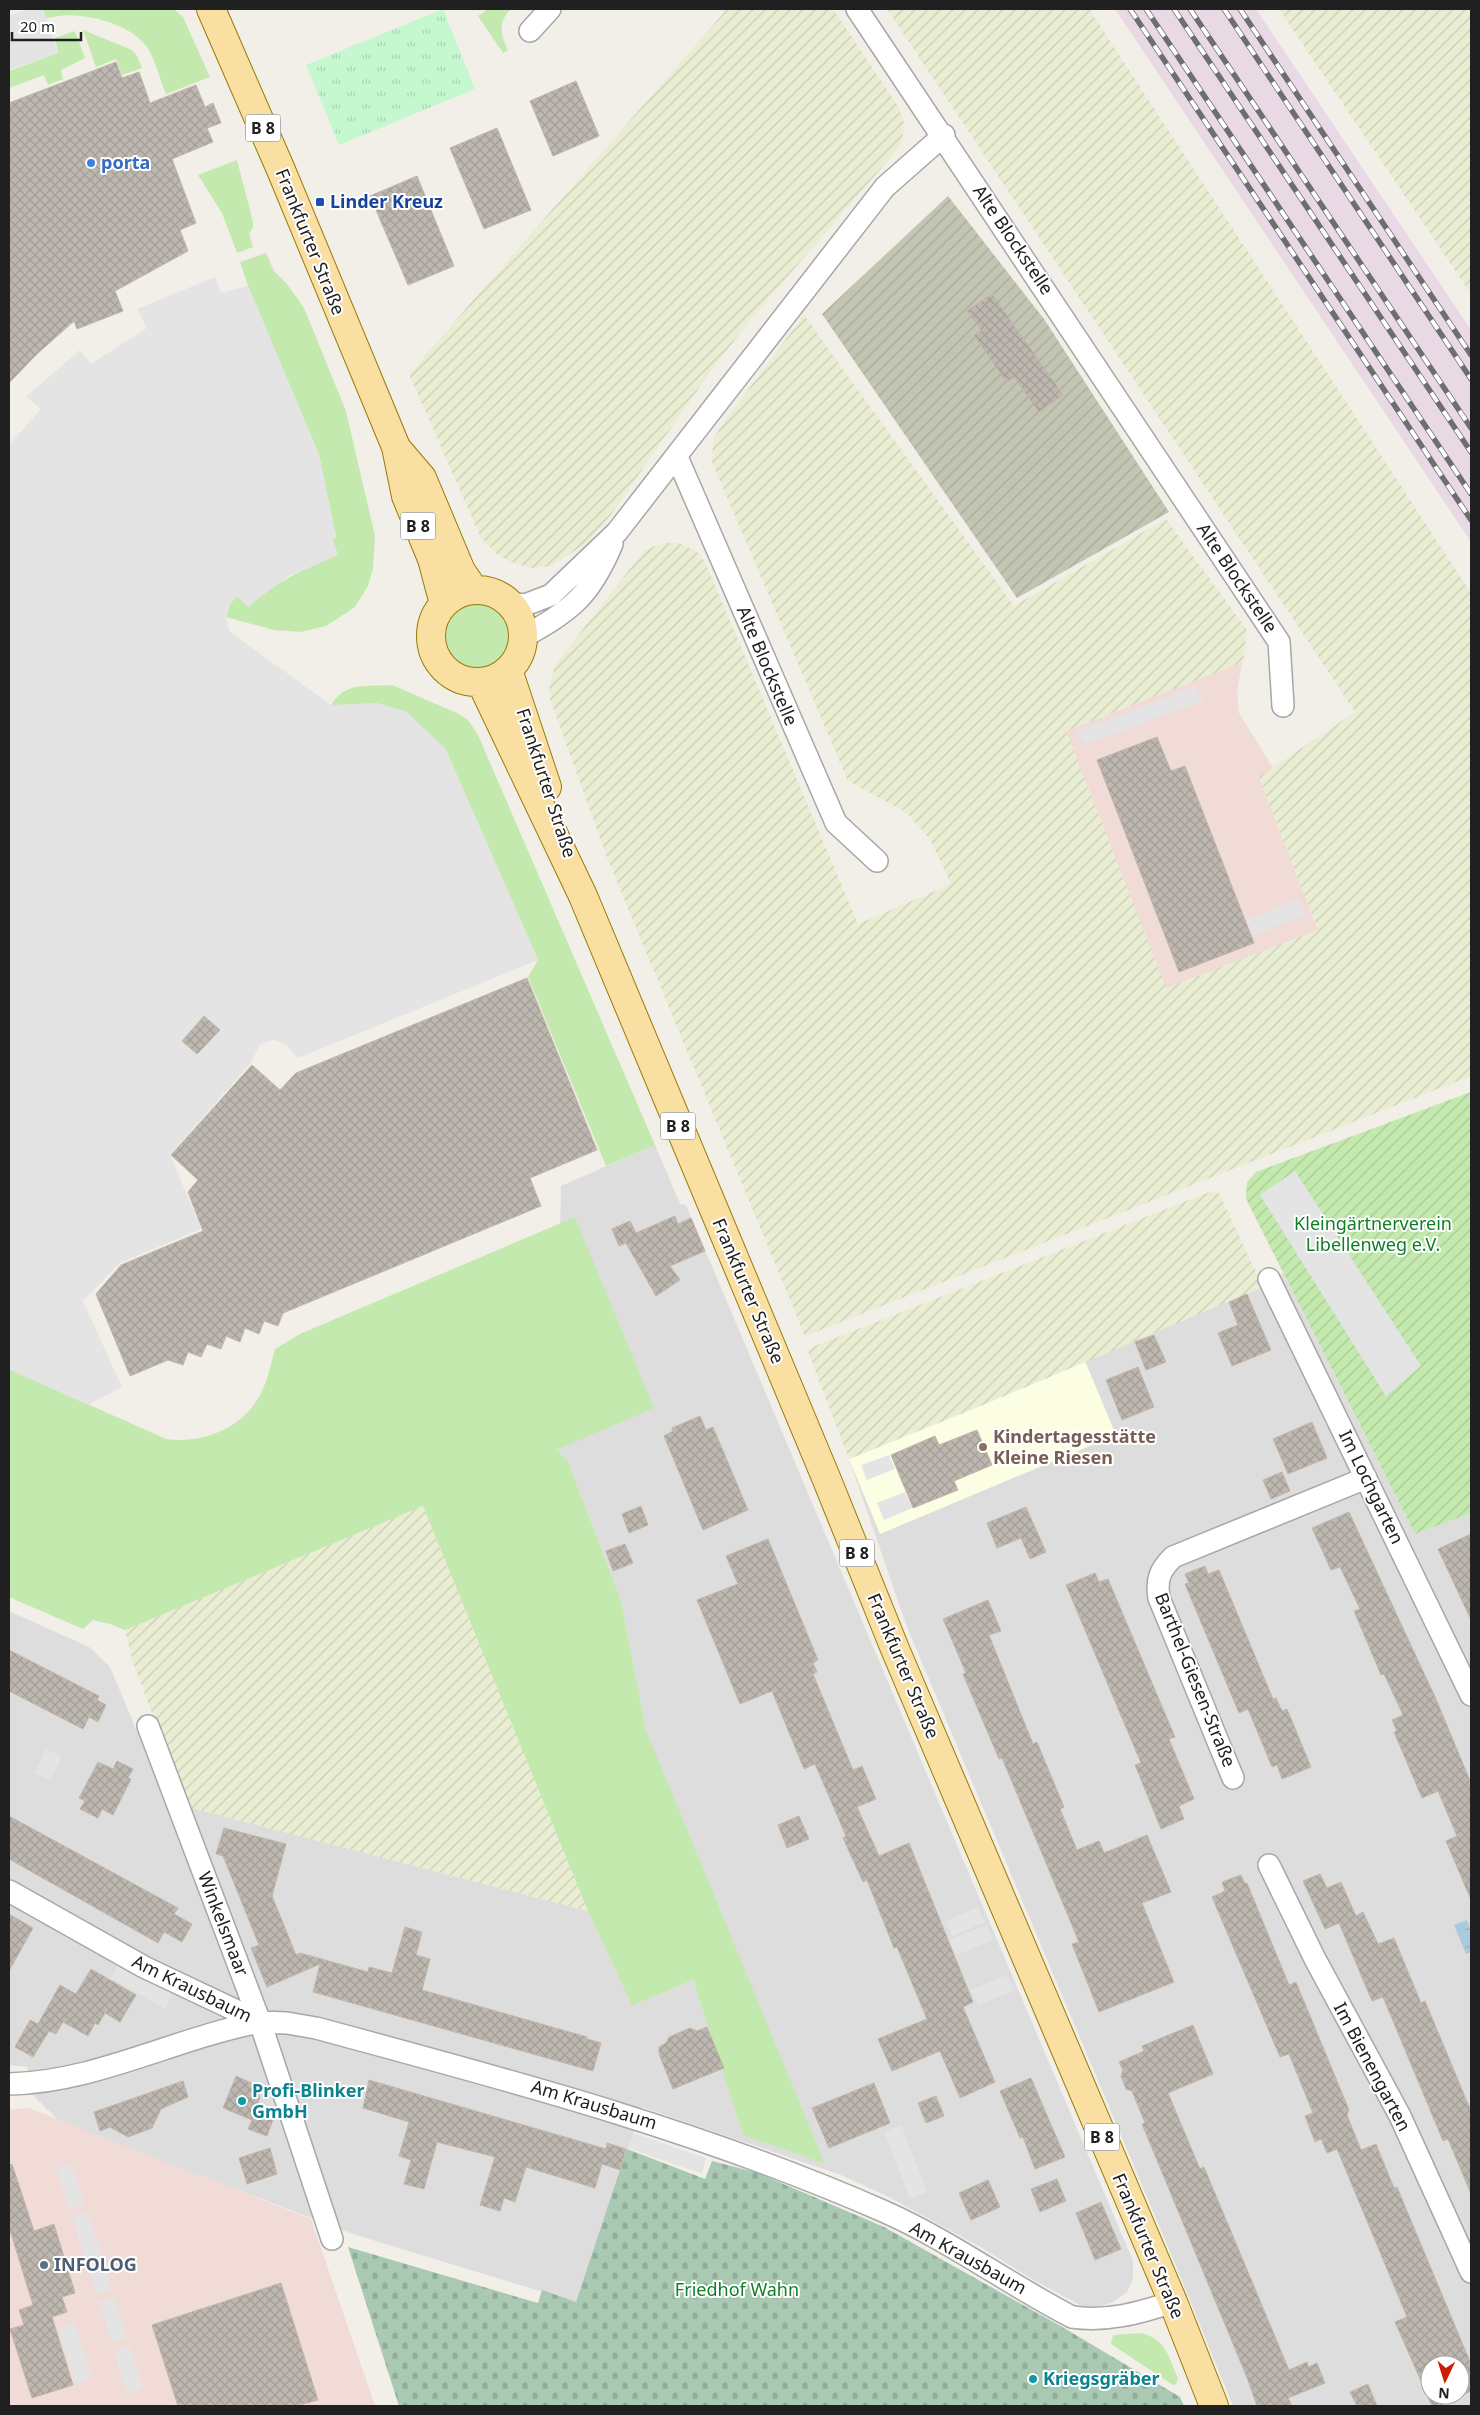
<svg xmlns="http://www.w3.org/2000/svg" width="1480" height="2415" font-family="'Noto Sans',sans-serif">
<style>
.residential{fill:#dedddd;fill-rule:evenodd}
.commercial{fill:#f0dbd7}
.education{fill:#fbfee2}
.railway{fill:#e9d9e4}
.construction{fill:url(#construction-furrows)}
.farmland{fill:url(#farmland-furrows)}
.grass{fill:#c4e9af}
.cemetery{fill:url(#cemetery-stones)}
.park{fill:url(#park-tufts)}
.garden{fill:url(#garden-furrows)}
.parking{fill:#e4e4e4}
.water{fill:url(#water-ripples)}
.building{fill:url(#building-cross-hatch);stroke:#c2b7aa;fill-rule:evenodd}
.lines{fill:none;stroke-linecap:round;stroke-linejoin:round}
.minor-casing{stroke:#a7a7a7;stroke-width:24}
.primary-casing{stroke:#997a04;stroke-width:30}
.minor{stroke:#fff;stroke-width:21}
.primary{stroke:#fadfa3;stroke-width:28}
.rail-casing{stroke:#6e6e6e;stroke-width:5.5}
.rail{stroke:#fff;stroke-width:4;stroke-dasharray:11;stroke-linecap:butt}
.shop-dot{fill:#3f7fe0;stroke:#fff;stroke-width:2}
.transit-dot{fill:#1a4fb4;stroke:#fff;stroke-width:2}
.education-dot{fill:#8d6e63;stroke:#fff;stroke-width:2}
.culture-dot{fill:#0f9aa8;stroke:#fff;stroke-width:2}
.service-dot{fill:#5c6f8a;stroke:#fff;stroke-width:2}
.labels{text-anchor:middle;stroke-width:4;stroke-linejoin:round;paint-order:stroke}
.shield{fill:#fff;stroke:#636363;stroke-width:1}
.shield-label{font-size:16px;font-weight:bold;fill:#202020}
.shop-label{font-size:18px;font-weight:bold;fill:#366cbe;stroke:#fff;text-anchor:start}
.transit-label{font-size:18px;font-weight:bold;fill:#164399;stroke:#fff;text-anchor:start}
.street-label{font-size:18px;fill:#202020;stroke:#fff}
.park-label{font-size:18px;fill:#0f7e26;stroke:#fff}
.education-label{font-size:18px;font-weight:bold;fill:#785e54;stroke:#fff;text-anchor:start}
.culture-label{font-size:18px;font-weight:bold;fill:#0d838f;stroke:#fff;text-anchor:start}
.service-label{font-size:18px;font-weight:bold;fill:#4e5e75;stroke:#fff;text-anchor:start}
</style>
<defs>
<pattern id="construction-furrows" width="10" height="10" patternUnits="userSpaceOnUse" patternTransform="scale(1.25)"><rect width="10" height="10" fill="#c3c5b3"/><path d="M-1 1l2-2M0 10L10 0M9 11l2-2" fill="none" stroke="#a7a99a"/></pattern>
<pattern id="farmland-furrows" width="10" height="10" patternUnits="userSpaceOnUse" patternTransform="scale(1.25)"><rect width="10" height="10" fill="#e9eed3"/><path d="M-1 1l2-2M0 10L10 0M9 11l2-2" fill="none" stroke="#c8ccb5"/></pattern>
<pattern id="cemetery-stones" width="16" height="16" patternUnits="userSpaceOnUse" patternTransform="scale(1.25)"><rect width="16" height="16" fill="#a9c9b2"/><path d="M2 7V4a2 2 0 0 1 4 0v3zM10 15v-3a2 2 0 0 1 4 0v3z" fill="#91ac99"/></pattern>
<pattern id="park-tufts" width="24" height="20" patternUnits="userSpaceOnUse" patternTransform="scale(1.25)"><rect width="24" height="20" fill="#c6f8d0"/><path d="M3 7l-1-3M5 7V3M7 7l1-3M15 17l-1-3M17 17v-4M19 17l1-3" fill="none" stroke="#aad4b2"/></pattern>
<pattern id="garden-furrows" width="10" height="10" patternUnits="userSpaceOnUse" patternTransform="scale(1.25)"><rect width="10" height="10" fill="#c4e9af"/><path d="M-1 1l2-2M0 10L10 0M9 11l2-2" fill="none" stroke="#a8c896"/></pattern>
<pattern id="water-ripples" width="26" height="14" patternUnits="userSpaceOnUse" patternTransform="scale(1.25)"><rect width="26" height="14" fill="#a9cbdd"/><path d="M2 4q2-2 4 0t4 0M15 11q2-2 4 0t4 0" fill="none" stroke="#91aebd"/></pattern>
<pattern id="building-cross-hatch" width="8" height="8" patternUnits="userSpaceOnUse" patternTransform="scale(1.25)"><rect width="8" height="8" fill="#bdb7b0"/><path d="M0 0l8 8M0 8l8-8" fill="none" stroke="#a29d97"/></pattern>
</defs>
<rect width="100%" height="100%" fill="#f1efe7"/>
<!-- residential -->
<path class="residential" d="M655,1145L680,1204L686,1205L1133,2261V2278L1127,2292L1113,2302L1097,2308L1084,2307L1037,2282L982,2248L889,2197L841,2175L642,2107L576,2302L356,2235L60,2122L31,2093L27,2067L9,2065V1611L89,1647L110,1667L166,1801L588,1911L632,2006L693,1980L743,2135L646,1730L621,1600L568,1461L556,1450L561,1186Z
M1283,1273L1415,1534L1471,1513V2406H1233L1174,2261L907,1627L849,1459L1263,1287ZM1430,2365H1460V2395H1430Z"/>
<!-- commercial -->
<path class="commercial" d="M1242,662L1237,692L1239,713L1273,768L1259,777L1318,930L1166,989L1066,731Z
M29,2108L311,2219L375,2406H9V2110Z"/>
<!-- education -->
<path class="education" d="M1085,1361L1116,1435L880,1534L849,1459Z"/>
<!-- railway -->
<path class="railway" d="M1115,9H1256L1471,330V542Z"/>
<!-- construction -->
<path class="construction" d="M948,196L1044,319L1169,512L1017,598L822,314Z"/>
<!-- farmland -->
<path class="farmland" d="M727,9H833L898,106L904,122L902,141L896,151L751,319L710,372L610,516L589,541L552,566L531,568L511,562L498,555L481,538L409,374Z
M887,9H1089L1471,593V1076L805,1336L608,860L550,699L549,689L555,665L643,552L652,547L666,543H678L688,547L698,553L705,562L858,924L951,884L930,839L907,813L848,781L712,462L713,441L721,426L804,315L1014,606L1166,519L1247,630L1243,662L1066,731L1166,988L1318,930L1259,777L1355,712Z
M1279,9H1471V294Z
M1212,1191L1219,1193L1263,1287L976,1408L849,1459L807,1349Z
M423,1506L588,1911L188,1807L133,1663L125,1630Z"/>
<!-- grass -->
<path class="grass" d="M43,9H174L183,17L210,77L166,94C160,80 156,63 149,50C134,23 74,8 46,19Z
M488,9H511C498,21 500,35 508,50L503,53L478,16Z
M83,30L132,50L137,56L142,68L122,75L116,59L96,67Z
M75,31L85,58L61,70L63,79L48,85L44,75L9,88V71L58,53L55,38Z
M237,160L253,222V227L249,234L253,247L237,253L222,213L198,175Z
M266,253L274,271L287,284L304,308L346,411L375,536L373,568L368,586L355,607L326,626L301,632L274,630L226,617L230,604L237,596L249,607C275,581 305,569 338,555L332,538L336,537L319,455L248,286L240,262Z
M439 636a38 38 0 1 1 76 0a38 38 0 1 1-76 0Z
M392,685L459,714L469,721L478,735L655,1145L606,1166L528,977L538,960L445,748L331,705C346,681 366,687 392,685Z
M575,1217L654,1408L556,1450L568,1461L621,1600L646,1730L825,2164L743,2135L693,1980L632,2006L588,1911L423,1506L125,1630L110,1624L93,1620L83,1629L9,1597V1369L166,1439C203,1444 244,1428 261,1393C268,1380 271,1363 275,1349L300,1334Z
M1141,2333C1166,2339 1168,2356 1178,2378L1176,2384L1173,2385L1111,2344L1113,2335Z"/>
<!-- cemetery -->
<path class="cemetery" d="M627,2149L705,2179L712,2161L758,2173L884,2227L1064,2328L1180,2397L1184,2406H399L348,2247L538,2303L542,2290L576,2302Z"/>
<!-- park -->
<path class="park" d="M443,9L475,89L339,145L306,65Z"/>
<!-- garden -->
<path class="garden" d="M1471,1092V1513L1415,1534L1246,1199L1247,1182L1256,1172Z"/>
<!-- parking -->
<path class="parking" d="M28,9H43L58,53L9,70V16Z
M215,277L221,293L248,286L319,455L336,537L332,539L338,555L289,576L261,596L249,607L236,596L230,604L226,617L230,632L331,705L377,703L405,711L445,748L538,960L298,1058L285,1044L274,1040L260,1044L251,1063L170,1154L201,1229L120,1263L83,1301L122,1387L88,1405L9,1369V445L41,409L26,397L80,350L91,364L147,328L137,309Z
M1194,686L1204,701L1086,744L1074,733Z
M1299,899L1306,915L1252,936L1245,920Z
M1295,1171L1421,1366L1386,1396L1260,1195Z
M777,1382L824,1495L818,1497L771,1385Z
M889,1455L895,1469L867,1480L861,1465Z
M905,1492L912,1508L884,1520L877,1503Z
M46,1749L62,1757L50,1780L35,1773Z
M978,1907L985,1922L952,1936L946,1921Z
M987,1925L993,1940L956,1955L949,1940Z
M117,1966L173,1993L165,2009L111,1978Z
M1007,1975L1014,1991L978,2005L971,1990Z
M901,2125L927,2192L910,2199L884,2132Z
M633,2133L706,2158L702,2174L628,2148Z
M71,2163L84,2204L69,2209L56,2168Z
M87,2211L112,2290L96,2294L72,2216Z
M114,2297L127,2338L112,2343L99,2302Z
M74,2323L92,2378L76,2383L58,2328Z
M129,2346L143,2388L127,2393L114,2351Z"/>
<!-- water -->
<path class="water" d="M1467,1920L1471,1931V1952L1466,1954L1454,1925Z"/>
<!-- building -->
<path class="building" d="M116,62L122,78L139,72L150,103L196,85L205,107L213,103L221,123L207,128L213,142L172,159L196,223L180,230L188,251L115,291L123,311L77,329L74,321L37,354L9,383V103Z
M576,81L599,136L553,156L530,101Z
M497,128L531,210L484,229L450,148Z
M417,176L454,266L408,285L370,196Z
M992,294L1063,395L1039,412L1014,377L1007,382L974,336L981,330L967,311Z
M1157,737L1171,771L1185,766L1254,943L1179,972L1097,760Z
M527,978L597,1150L530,1178L541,1206L283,1313L278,1326L264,1321L259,1334L245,1328L240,1342L226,1336L221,1349L207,1344L201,1357L188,1352L183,1365L168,1360L130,1376L96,1294L121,1265L203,1231L188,1192L198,1180L171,1155L252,1065L280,1090L296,1073Z
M204,1016L220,1030L197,1054L182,1041Z
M675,1216L678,1224L691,1218L705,1251L670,1266L680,1280L656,1296L626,1243L619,1246L612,1229L630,1221L636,1233Z
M1247,1294L1271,1350L1232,1366L1218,1333L1238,1325L1229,1302Z
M1154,1335L1166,1362L1146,1370L1135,1342Z
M1138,1367L1154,1407L1122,1420L1106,1380Z
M700,1416L706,1430L713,1427L748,1510L703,1530L664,1436L673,1431L672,1428Z
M1312,1422L1327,1458L1288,1474L1273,1439Z
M977,1430L992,1465L954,1481L958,1490L913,1508L891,1455L935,1436L939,1445Z
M1282,1472L1290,1491L1271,1499L1263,1480Z
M641,1506L648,1525L629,1533L622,1514Z
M1026,1507L1046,1552L1030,1559L1021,1538L997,1548L987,1523Z
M1349,1512L1436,1699L1471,1783V1900L1446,1841L1457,1836L1438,1791L1422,1798L1394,1732L1397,1731L1392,1720L1403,1715L1384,1674L1381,1675L1354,1611L1360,1609L1340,1567L1331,1570L1312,1528Z
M1471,1534V1620L1438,1549Z
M768,1539L818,1660L813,1663L817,1672L813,1674L853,1770L862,1766L876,1799L857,1807L879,1856L909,1843L973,2002L963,2007L995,2082L960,2098L940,2051L892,2071L878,2039L927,2019L897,1947L894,1948L867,1880L863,1882L843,1838L846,1836L815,1764L804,1769L772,1691L740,1704L697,1600L738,1584L726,1556Z
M625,1544L633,1563L613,1571L606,1551Z
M1205,1566L1208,1574L1219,1570L1273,1699L1276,1698L1282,1711L1287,1709L1311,1767L1282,1779L1277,1765L1272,1767L1248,1709L1239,1713L1185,1584L1189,1583L1185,1574Z
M1095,1573L1099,1582L1108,1579L1175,1737L1169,1739L1194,1799L1179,1806L1184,1819L1161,1829L1135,1765L1141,1763L1066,1585Z
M988,1600L1001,1631L989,1635L1033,1744L1037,1742L1064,1807L1060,1809L1077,1850L1099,1841L1104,1853L1147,1835L1171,1892L1142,1903L1174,1982L1099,2012L1072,1944L1079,1942L1002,1758L999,1759L963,1674L966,1673L943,1619Z
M9,1650L99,1696L97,1700L106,1705L98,1722L89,1717L83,1729L9,1691Z
M117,1761L133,1769L128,1778L131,1779L113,1815L102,1809L98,1818L80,1809L85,1801L79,1798L98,1762L113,1769Z
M9,1816L178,1908L174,1914L192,1924L182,1942L164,1932L158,1943L9,1859Z
M799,1816L809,1839L787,1848L778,1825Z
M224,1828L286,1844L272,1896L296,1955L300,1953L368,1972L369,1967L392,1973L405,1927L422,1932L416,1955L430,1959L422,1990L587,2037V2039L601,2043L593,2071L313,1992L320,1964L267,1987L251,1948L259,1945L223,1856L216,1854Z
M1320,1874L1327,1888L1341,1882L1356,1916L1363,1912L1378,1944L1394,1938L1421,2003L1425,2001L1471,2111V2194L1448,2139L1443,2141L1383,1997L1372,2001L1339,1923L1325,1929L1303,1881Z
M1241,1875L1245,1884L1247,1883L1289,1985L1296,1982L1349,2110L1347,2115L1361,2150L1376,2144L1394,2188L1397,2187L1471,2364V2391L1439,2406H1432L1395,2322L1407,2317L1337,2149L1327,2153L1321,2139L1315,2142L1305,2116L1313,2113L1289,2054L1280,2057L1212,1897L1225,1891L1222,1882ZM1430,2365H1460V2395H1430Z
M9,1914L33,1928L9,1971Z
M91,1969L136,1995L120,2022L105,2013L98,2025L95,2023L88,2036L63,2022L56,2034L49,2031L33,2057L15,2047L30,2020L38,2024L60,1985L76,1994Z
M1193,2025L1213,2074L1168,2093L1200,2169L1204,2167L1289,2370L1307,2362L1308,2367L1317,2363L1325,2383L1288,2398L1292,2406H1257L1248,2380L1142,2124L1145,2123L1132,2091L1126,2089L1121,2076L1123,2070L1119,2062L1144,2051L1142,2046Z
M707,2027L724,2068L673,2089L659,2054V2047L666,2043L669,2037L690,2028L697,2031Z
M236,2076L256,2085L260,2097L255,2113L256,2110L274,2117L267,2136L248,2129L252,2120L223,2108Z
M1031,2078L1065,2157L1035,2169L1023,2137L1020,2138L1000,2091Z
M369,2080L606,2149L607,2143L626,2149L620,2170L602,2164L595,2188L526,2167L515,2202L504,2198L500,2211L480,2205L495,2157L437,2142L424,2189L404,2184L411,2160L399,2156L409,2122L363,2108Z
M183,2081L188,2097L161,2109L152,2128L128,2137L110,2127L100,2131L94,2112Z
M874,2083L890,2123L829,2148L812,2108Z
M936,2096L944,2116L926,2123L918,2103Z
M270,2148L277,2174L247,2184L239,2158Z
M12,2164L34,2231L54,2224L75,2293L62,2297L67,2312L52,2317L73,2385L32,2398L10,2329L24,2325L19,2310L33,2305L9,2227V2165Z
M1057,2179L1066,2201L1040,2212L1031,2189Z
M988,2180L1000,2207L971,2220L959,2193Z
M1101,2202L1121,2249L1095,2260L1076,2213Z
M281,2283L318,2400L296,2406H178L152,2325Z
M1368,2384L1377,2406H1357L1350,2392Z"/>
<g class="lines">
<!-- minor casing -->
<g class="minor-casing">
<path id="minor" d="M857,9L1279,642L1283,706
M530,31L550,9
M677,457L836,823L877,861
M509,603L525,605L551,595L617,532L885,187L944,135
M523,637C572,610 590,596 612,544
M1269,1279L1471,1695
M148,1726L260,2022L332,2239
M1233,1778L1159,1598C1156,1579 1160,1570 1173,1557L1366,1478
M1269,1865L1315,1959L1400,2116L1471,2272
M9,1891L144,1967L260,2022L287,2023L316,2028C509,2080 699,2130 883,2211C949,2240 1008,2284 1072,2317C1108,2322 1139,2313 1173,2302
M9,2084C97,2082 175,2038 260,2022"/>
</g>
<!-- primary casing -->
<g class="primary-casing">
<path id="primary" d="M211,9L281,170L396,447L406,496L432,559L444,604
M399,451L422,478L461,571L474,590
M431 636a46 46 0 1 1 92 0a46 46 0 1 1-92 0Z
M508,670L547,787
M481,682L583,896L827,1480L895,1649L1173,2302L1214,2406"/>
</g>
<!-- minor -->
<use href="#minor" class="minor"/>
<!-- primary -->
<use href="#primary" class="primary"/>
<!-- rail casing -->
<g class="rail-casing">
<path id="rail" d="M1130,9L1471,520
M1146,9L1471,494
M1174,9L1471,452
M1190,9L1471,428
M1224,9L1471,379
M1240,9L1471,355"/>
</g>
<!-- rail -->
<use href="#rail" class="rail"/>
</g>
<!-- markers -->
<circle class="shop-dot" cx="91" cy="163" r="5"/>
<rect class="transit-dot" x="315" y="197" width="10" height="10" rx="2.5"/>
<circle class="education-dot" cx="983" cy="1447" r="5"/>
<g class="culture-dot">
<circle cx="242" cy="2101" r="5"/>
<circle cx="1033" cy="2379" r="5"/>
</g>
<circle class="service-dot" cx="44" cy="2265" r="5"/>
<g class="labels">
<!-- shield labels -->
<g class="shield">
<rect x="245.5" y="114.5" width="35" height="27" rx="4"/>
<rect x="400.5" y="512.5" width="35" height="27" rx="4"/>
<rect x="660.5" y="1112.5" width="35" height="27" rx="4"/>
<rect x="839.5" y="1539.5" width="35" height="27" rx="4"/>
<rect x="1084.5" y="2123.5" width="35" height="27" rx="4"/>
</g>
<g class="shield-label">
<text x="263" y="134">B 8</text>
<text x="418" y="532">B 8</text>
<text x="678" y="1132">B 8</text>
<text x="857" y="1559">B 8</text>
<text x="1102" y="2143">B 8</text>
</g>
<!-- shop labels -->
<g class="shop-label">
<text x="101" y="169">porta</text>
</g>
<!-- transit labels -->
<g class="transit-label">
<text x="330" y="208">Linder Kreuz</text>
</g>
<!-- street labels -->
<g class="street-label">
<text transform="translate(1013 240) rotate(56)" y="6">Alte Blockstelle</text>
<text transform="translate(310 242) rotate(68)" y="6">Frankfurter Straße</text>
<text transform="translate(1237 578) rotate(56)" y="6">Alte Blockstelle</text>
<text transform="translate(767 666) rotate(67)" y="6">Alte Blockstelle</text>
<text transform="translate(546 783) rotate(72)" y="6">Frankfurter Straße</text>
<text transform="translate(748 1291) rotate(67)" y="6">Frankfurter Straße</text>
<text transform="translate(1371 1487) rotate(64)" y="6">Im Lochgarten</text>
<text transform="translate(903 1666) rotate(67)" y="6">Frankfurter Straße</text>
<text transform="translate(1195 1680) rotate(68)" y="6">Barthel-Giesen-Straße</text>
<text transform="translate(223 1924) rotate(69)" y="6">Winkelsmaar</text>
<text transform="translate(192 1989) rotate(26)" y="6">Am Krausbaum</text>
<text transform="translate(1372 2067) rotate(62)" y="6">Im Bienengarten</text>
<text transform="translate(594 2105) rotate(17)" y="6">Am Krausbaum</text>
<text transform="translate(1148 2246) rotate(67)" y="6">Frankfurter Straße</text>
<text transform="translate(968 2258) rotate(29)" y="6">Am Krausbaum</text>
</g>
<!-- park labels -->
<g class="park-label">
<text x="1373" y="1230">Kleingärtnerverein<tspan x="1373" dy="21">Libellenweg e.V.</tspan></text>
<text x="737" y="2296">Friedhof Wahn</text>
</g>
<!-- education labels -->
<g class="education-label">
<text x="993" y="1443">Kindertagesstätte<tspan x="993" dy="21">Kleine Riesen</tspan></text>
</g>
<!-- culture labels -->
<g class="culture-label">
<text x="252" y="2097">Profi-Blinker<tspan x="252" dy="21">GmbH</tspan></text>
<text x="1043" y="2385">Kriegsgräber</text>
</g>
<!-- service labels -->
<g class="service-label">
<text x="54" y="2271">INFOLOG</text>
</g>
</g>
<!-- border -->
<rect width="1480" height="2415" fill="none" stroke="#202020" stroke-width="20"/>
<!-- north arrow -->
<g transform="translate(1445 2380) rotate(184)"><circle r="24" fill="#ffffff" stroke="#a6a6a6"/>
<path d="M0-4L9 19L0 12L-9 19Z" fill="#cb1e05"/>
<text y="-8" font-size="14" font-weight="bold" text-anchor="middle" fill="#202020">N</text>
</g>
<!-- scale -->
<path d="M12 32v8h69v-8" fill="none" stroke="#202020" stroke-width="2.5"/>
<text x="20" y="32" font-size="15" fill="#202020" stroke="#ffffff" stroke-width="4" paint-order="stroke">20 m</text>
</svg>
